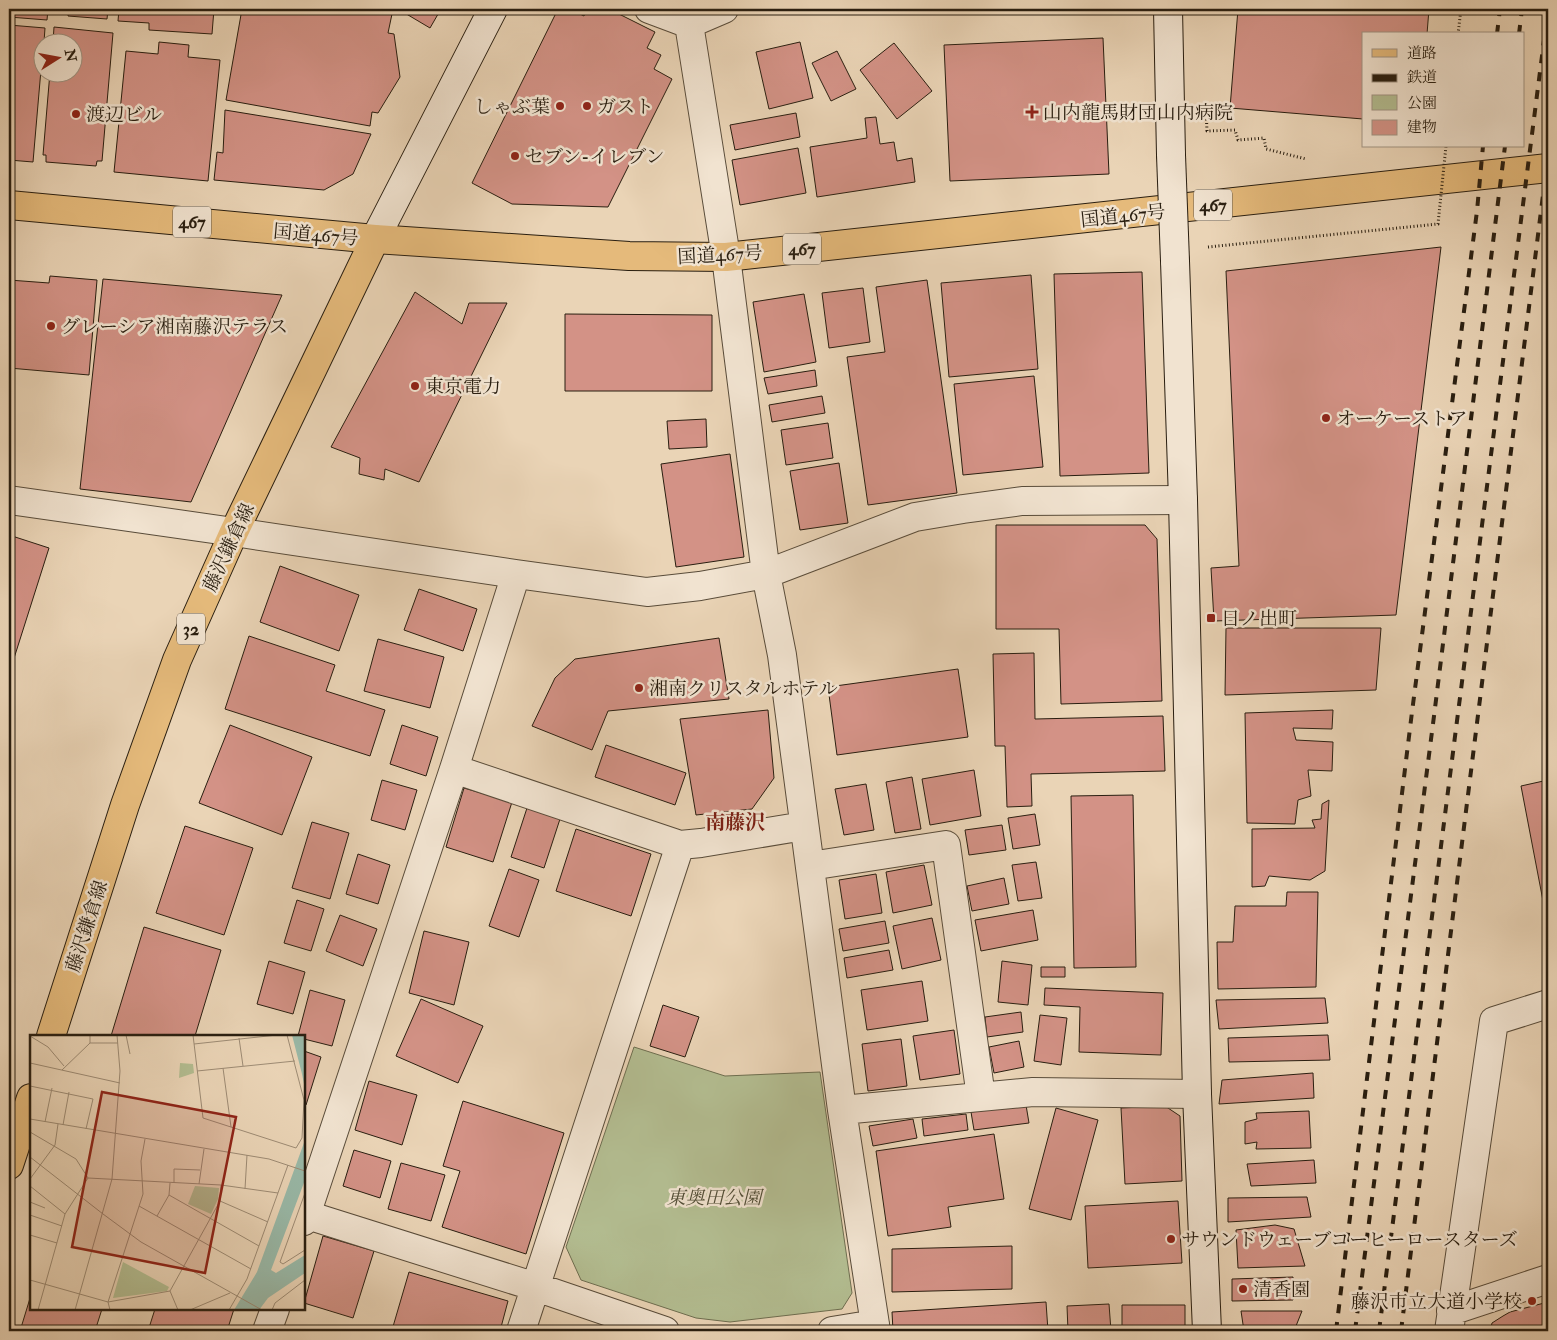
<svg xmlns="http://www.w3.org/2000/svg" width="1557" height="1340" font-family="'IM FELL Double Pica','Noto Serif JP',serif">
<style>
.green{fill:#b3bd91;stroke:#6e6e50}
.building{fill:#d39286;stroke:#291e10}
.lines{fill:none;stroke-linecap:round;stroke-linejoin:round}
.street-casing{stroke:#594c3a;stroke-width:30}
.secondary-casing{stroke:#291e10;stroke-width:30}
.primary-casing{stroke:#291e10;stroke-width:30}
.highway-casing{stroke:#291e10;stroke-width:30}
.path{stroke:#291e10;stroke-width:3;stroke-dasharray:1 2.5;stroke-linecap:butt}
.street{stroke:#f1e3d0;stroke-width:28}
.secondary{stroke:#f1e3d0;stroke-width:28}
.primary{stroke:#e5ba7b;stroke-width:28}
.highway{stroke:#e5ba7b;stroke-width:28}
.rail{stroke:#291e10;stroke-width:4;stroke-dasharray:9 9;stroke-linecap:butt}
.secondary-bridge-casing{stroke:#291e10;stroke-width:30;stroke-linecap:butt}
.path-bridge{stroke:#291e10;stroke-width:3;stroke-dasharray:1 2.5;stroke-linecap:butt}
.secondary-bridge{stroke:#f1e3d0;stroke-width:28}
.poi-dot{fill:#8f2418;stroke:#f1e3d0;stroke-width:2}
.labels{text-anchor:middle;stroke-width:5;stroke-linejoin:round;paint-order:stroke}
.shield{fill:#f1e3d0;stroke:#65594a;stroke-width:1}
.shield-label{font-size:18px;font-weight:bold;fill:#291e10}
.poi-label{font-size:19px;fill:#291e10;stroke:#f1e3d0;text-anchor:start}
.street-label{font-size:19px;fill:#291e10;stroke:#f1e3d0}
.park-label{font-size:19px;font-style:italic;fill:#524e37;stroke:#f1e3d0}
.neighbourhood-label{font-size:20px;font-weight:bold;fill:#7a1f14;stroke:#f1e3d0}
.inset-road{fill:none;stroke:#9d8b74;stroke-width:1}
.view{fill:#8f2418;fill-opacity:0.15;stroke:#8f2418;stroke-width:2.5}
.inset-edge{fill:none;stroke:#291e10;stroke-width:2.5}
</style>
<rect width="100%" height="100%" fill="#ead4b6"/>
<filter id="stains"><feTurbulence type="fractalNoise" baseFrequency=".004" numOctaves="4"/><feColorMatrix values="0 0 0 0 .2 0 0 0 0 .09 0 0 0 0 .02 0 0 0 .5 -.17"/></filter>
<radialGradient id="worn" r=".72"><stop offset=".6" stop-color="#630" stop-opacity="0"/><stop offset="1" stop-color="#630" stop-opacity=".3"/></radialGradient>
<!-- green -->
<path class="green" d="M634,1047L725,1076L820,1072L852,1293L842,1309L730,1322L696,1318L581,1280L566,1247Z"/>
<!-- building -->
<path class="building" d="M9,9H48L47,20L9,17Z
M69,9H108L107,19L68,16Z
M119,9H214L212,34L149,30V23L118,21Z
M242,9H381L392,14L388,33L394,34L400,77L378,113L372,112L370,126L226,100Z
M398,9H441L430,28Z
M558,9H570L584,16L587,9H609L655,32L647,48L661,55L654,69L672,79L608,207L512,204L472,183Z
M1238,9H1429L1427,34H1363V119L1230,108Z
M9,25L45,28L44,42H42V58L33,162L9,160Z
M54,27L113,33L102,161H97L96,166L46,162V155H43L50,72H72V42H53Z
M1103,38L1109,174L950,181L944,45Z
M159,42L189,45L188,57L220,60L208,181L114,172L126,51L158,54Z
M800,42L813,98L769,109L756,52Z
M894,43L932,91L897,119L860,70Z
M837,51L856,89L831,101L812,63Z
M225,110L371,134L353,174L324,190L214,180L217,152L223,153Z
M796,113L800,137L735,150L730,125Z
M876,117L880,144L894,142L897,161L912,158L915,182L817,197L810,147L867,138L865,118Z
M798,148L806,193L740,205L732,160Z
M1441,247L1396,615L1214,621L1211,568L1239,566L1226,271Z
M1142,272L1149,473L1060,476L1054,274Z
M1031,275L1038,369L949,377L941,283Z
M50,276L97,280L89,375L9,368V280L49,283Z
M103,279L282,295L191,502L80,489Z
M927,280L957,493L868,505L847,357L885,352L876,287Z
M863,288L870,342L829,348L822,293Z
M415,292L462,324L469,303H507L419,482L385,469L384,480L359,474L360,458L331,447Z
M804,294L816,362L764,372L753,302Z
M565,314L712,315V391H565Z
M815,370L817,386L768,394L764,378Z
M1034,376L1043,467L963,475L954,384Z
M822,396L825,413L772,422L769,405Z
M706,419L707,447L669,449L667,421Z
M828,423L833,458L786,465L781,430Z
M730,454L744,557L676,567L661,464Z
M839,463L848,523L800,530L790,471Z
M996,525H1145L1157,539L1162,701L1061,704L1059,629H996Z
M9,535L49,548L9,674Z
M280,566L359,595L339,651L260,622Z
M419,589L477,609L463,651L404,630Z
M1226,628H1381L1376,690L1225,695Z
M249,636L335,665L326,691L385,710L370,756L225,709Z
M719,638L729,699L608,711L592,750L532,726L555,678L575,659Z
M378,639L444,657L430,708L364,691Z
M1034,653L1035,719L1163,716L1165,771L1031,774L1032,806L1007,807L1005,746H995L993,654Z
M958,669L968,737L837,755L828,687Z
M768,710L774,778L752,809L696,815L680,719Z
M1333,710L1332,729L1293,728L1296,740L1333,742L1332,771L1308,770L1311,796L1298,800L1295,824L1247,823L1245,713Z
M230,725L312,757L282,835L199,803Z
M402,725L438,737L426,776L390,764Z
M606,745L686,773L675,805L595,777Z
M974,770L981,816L930,825L922,779Z
M912,777L921,829L895,833L886,782Z
M382,780L417,790L405,830L371,820Z
M1548,780V927L1521,786Z
M866,784L874,830L844,835L835,789Z
M464,788L512,802L493,862L446,847Z
M1133,795L1136,967L1074,968L1071,796Z
M1329,800L1325,871L1310,880L1269,876L1265,886L1252,887V829L1315,828L1312,820L1321,819L1322,804Z
M527,808L560,819L544,868L511,857Z
M1035,814L1040,845L1013,849L1008,818Z
M312,822L349,833L330,899L292,888Z
M1002,825L1006,850L969,855L965,830Z
M185,826L253,848L224,935L156,913Z
M576,829L651,854L631,916L556,891Z
M358,854L390,865L378,904L346,894Z
M1036,862L1042,898L1018,901L1012,865Z
M924,865L932,905L893,913L886,872Z
M509,869L539,880L519,937L489,926Z
M876,874L882,913L845,919L839,880Z
M1004,878L1009,904L972,911L967,886Z
M1287,892H1318L1316,987L1218,989L1217,942H1233L1235,906H1286Z
M297,900L324,909L311,951L284,943Z
M1033,910L1038,940L981,951L975,920Z
M340,915L377,929L363,966L326,951Z
M932,918L941,960L902,969L893,926Z
M885,921L889,943L843,951L839,929Z
M144,927L221,950L195,1036H111Z
M424,931L469,942L454,1005L409,993Z
M889,950L893,970L847,978L844,958Z
M269,961L305,972L293,1014L257,1004Z
M1002,961L1032,965L1028,1005L998,1002Z
M1041,967H1065V977H1041Z
M922,981L928,1021L867,1030L861,990Z
M1045,988L1163,993L1161,1055L1079,1052L1080,1007L1044,1005Z
M310,990L345,1000L332,1046L304,1039V1036H298Z
M1325,998L1328,1023L1219,1029L1216,1000Z
M421,999L483,1026L458,1083L396,1056Z
M663,1005L699,1017L685,1057L650,1046Z
M1021,1012L1023,1032L987,1037L985,1017Z
M1040,1015L1067,1018L1061,1065L1034,1061Z
M954,1030L960,1074L920,1080L913,1036Z
M1328,1035L1330,1060L1229,1062L1228,1038Z
M901,1039L907,1086L868,1091L862,1044Z
M1019,1041L1024,1067L994,1073L989,1047Z
M304,1051L321,1057L306,1105L304,1104Z
M1313,1073L1314,1098L1219,1104L1222,1080Z
M369,1081L417,1095L402,1145L355,1130Z
M463,1101L564,1133L526,1254L442,1227L460,1171L443,1166Z
M1026,1105L1029,1123L974,1130L971,1112Z
M1165,1106L1180,1116L1182,1181L1125,1184L1121,1108Z
M1056,1108L1098,1120L1071,1220L1029,1209Z
M1309,1111L1311,1148L1256,1149L1257,1142L1245,1144V1122L1257,1119L1256,1113Z
M966,1114L968,1130L924,1136L922,1119Z
M913,1119L917,1138L873,1146L869,1126Z
M994,1134L1004,1199L948,1207L951,1227L888,1236L876,1151Z
M354,1150L391,1161L380,1198L343,1186Z
M1314,1160L1316,1183L1251,1186L1247,1164Z
M401,1163L445,1175L431,1221L388,1209Z
M1307,1197L1311,1217L1228,1222V1198Z
M1178,1201L1182,1263L1088,1268L1085,1206Z
M1275,1225L1294,1229L1305,1266L1238,1268L1236,1230Z
M323,1236L374,1251L353,1318L304,1303Z
M1012,1246V1289L892,1292V1249Z
M409,1272L508,1301L500,1331H398L392,1330Z
M1293,1277V1300L1232,1301V1279Z
M31,1295V1309H102L95,1331H20Z
M1046,1302L1048,1331H893L892,1312Z
M1548,1302V1331H1490L1492,1323L1503,1316L1510,1312Z
M1109,1304L1111,1331H1068L1067,1306Z
M1122,1305H1185V1331H1122Z
M155,1309H234L227,1331H148Z
M1241,1311H1302L1294,1331H1244Z"/>
<g class="lines">
<!-- street casing -->
<g class="street-casing">
<path id="street" d="M649,9L689,24L724,9
M689,24L726,257L766,574L782,655L842,1110L876,1331
M9,500L234,532L516,574L647,592L700,586L766,574L915,517L963,509L1022,501L1183,500
M454,769L680,845L701,843L804,826
M810,866L946,845L981,1097
M842,1110L1033,1092L1197,1094
M304,1214L536,1287L665,1331
M304,1221L454,769L516,574
M1451,1311L1548,1279
M267,1331L275,1309
M521,1331L680,845
M832,1331L875,1324
M1449,1331L1494,1021L1548,1004"/>
</g>
<!-- secondary casing -->
<g class="secondary-casing">
<path id="secondary" d="M1168,9L1171,155
M375,239L493,9
M1175,261L1183,500L1197,1094L1207,1331"/>
</g>
<!-- primary casing -->
<g class="primary-casing">
<path id="primary" d="M51,1036L125,805L177,660L234,532L375,239
M9,1165L31,1098"/>
</g>
<!-- highway casing -->
<g class="highway-casing">
<path id="highway" d="M9,205L375,239L629,256L726,257L1548,168"/>
</g>
<!-- path -->
<path class="path" d="M1458,34L1461,9
M1202,108L1206,110L1207,131L1235,130L1238,140L1264,138L1266,149L1306,159"/>
<!-- street -->
<use href="#street" class="street"/>
<!-- secondary -->
<use href="#secondary" class="secondary"/>
<!-- primary -->
<use href="#primary" class="primary"/>
<!-- highway -->
<use href="#highway" class="highway"/>
<!-- rail -->
<path class="rail" d="M1497,34L1500,9
M1519,34L1522,9
M1336,1331L1412,712L1477,211L1483,146
M1355,1331L1434,716L1505,146
M1379,1331L1548,9
M1401,1331L1548,155"/>
<!-- secondary-bridge casing -->
<g class="secondary-bridge-casing">
<path id="secondary-bridge" d="M1171,155L1175,261"/>
</g>
<!-- path-bridge -->
<path class="path-bridge" d="M1208,247L1438,224L1446,146"/>
<!-- secondary-bridge -->
<use href="#secondary-bridge" class="secondary-bridge"/>
</g>
<!-- markers -->
<g class="poi-dot">
<circle cx="560" cy="106" r="5"/>
<circle cx="587" cy="106" r="5"/>
<path d="M1029.5 104.5h5v5h5v5h-5v5h-5v-5h-5v-5h5z"/>
<circle cx="76" cy="114" r="5"/>
<circle cx="515" cy="156" r="5"/>
<circle cx="51" cy="326" r="5"/>
<circle cx="415" cy="386" r="5"/>
<circle cx="1326" cy="418" r="5"/>
<rect x="1206" y="613" width="10" height="10" rx="2.5"/>
<circle cx="639" cy="688" r="5"/>
<circle cx="1171" cy="1239" r="5"/>
<circle cx="1243" cy="1289" r="5"/>
<circle cx="1532" cy="1301" r="5"/>
</g>
<g class="labels">
<!-- shield labels -->
<g class="shield">
<rect x="1194" y="189.5" width="38" height="31" rx="4"/>
<rect x="173" y="206.5" width="38" height="31" rx="4"/>
<rect x="783" y="233.5" width="38" height="31" rx="4"/>
<rect x="177" y="613.5" width="28" height="31" rx="4"/>
</g>
<g class="shield-label">
<text x="1213" y="211">467</text>
<text x="192" y="228">467</text>
<text x="802" y="255">467</text>
<text x="191" y="635">32</text>
</g>
<!-- poi labels -->
<g class="poi-label">
<text x="550" y="113" text-anchor="end">しゃぶ葉</text>
<text x="597" y="113">ガスト</text>
<text x="1043" y="119">山内龍馬財団山内病院</text>
<text x="86" y="121">渡辺ビル</text>
<text x="525" y="163">セブン-イレブン</text>
<text x="61" y="333">グレーシア湘南藤沢テラス</text>
<text x="425" y="393">東京電力</text>
<text x="1336" y="425">オーケーストア</text>
<text x="1221" y="625">日ノ出町</text>
<text x="649" y="695">湘南クリスタルホテル</text>
<text x="1181" y="1246">サウンドウェーブコーヒーロースターズ</text>
<text x="1253" y="1296">清香園</text>
<text x="1522" y="1308" text-anchor="end">藤沢市立大道小学校</text>
</g>
<!-- street labels -->
<g class="street-label">
<text transform="translate(1123 215) rotate(-6)" y="7">国道467号</text>
<text transform="translate(316 234) rotate(5)" y="7">国道467号</text>
<text transform="translate(720 254) rotate(-3)" y="7">国道467号</text>
<text transform="translate(228 547) rotate(-65)" y="7">藤沢鎌倉線</text>
<text transform="translate(86 926) rotate(-72)" y="7">藤沢鎌倉線</text>
</g>
<!-- park labels -->
<g class="park-label">
<text x="714" y="1204">東奥田公園</text>
</g>
<!-- neighbourhood labels -->
<g class="neighbourhood-label">
<text x="735" y="829">南藤沢</text>
</g>
</g>
<!-- overview -->
<g transform="translate(30 1035)">
<rect width="275" height="275" fill="#ead4b6"/>
<path d="M150,28L163,29L164,38L149,43ZM165,151L189,153L188,164L181,179L158,169ZM93,227L139,252L137,256L83,263Z" fill="#b3bd91"/>
<path d="M262,0L275,1V54L272,39ZM275,105V145L241,235L246,238L275,220V238L238,263L229,275H204L227,237Z" fill="#99b9a8"/>
<path class="inset-road" d="M96,0L100,19M163,0L173,83L266,113L272,103L274,65L257,0M0,1L18,12L34,31M209,3L213,31M60,8H88M164,9L247,0M0,28L90,48M193,33L201,92M32,35L60,8V0M167,36L265,26M0,51L63,64L56,94M0,84L239,124L275,136M15,87L22,53M33,90L39,57M0,97L46,124L58,143L35,179L8,275M0,122L73,179M58,143L191,150L248,158M0,144L25,110L28,89M144,148V134L170,135M169,149L174,114M0,151L35,179M215,154L217,120M275,158L250,227L253,229L275,215M139,160L229,211M190,166L238,187M0,167L15,173M109,171L221,234M73,179L111,207L232,275M0,180L32,191M127,181L139,160L140,148M0,200L27,208M0,245L78,267L140,256M45,275L82,144L90,36L87,0M80,275L78,267L113,159L111,126L115,104M148,275L140,256L190,166L191,150M160,275L200,258M199,275L217,244L258,130M242,275L245,268L275,245"/>
<path class="view" d="M72,57L206,82L175,238L42,212Z"/>
<rect width="275" height="275" class="inset-edge"/>
</g>
<!-- margin -->
<rect width="1557" height="1340" fill="none" stroke="#ead4b6" stroke-width="30"/>
<rect x="10" y="10" width="1537" height="1320" fill="none" stroke="#291e10" stroke-width="2.5"/>
<rect x="15" y="15" width="1527" height="1310" fill="none" stroke="#291e10"/>
<!-- legend -->
<rect x="1362" y="32" width="162" height="115" fill="#f1e3d0" stroke="#a19483"/>
<rect x="1372" y="49" width="25" height="8" fill="#e5ba7b" stroke="#a19483"/>
<text x="1407" y="58" font-size="15" fill="#291e10">道路</text>
<rect x="1372" y="74" width="25" height="8" fill="#291e10" stroke="#a19483"/>
<text x="1407" y="82" font-size="15" fill="#291e10">鉄道</text>
<rect x="1372" y="95" width="25" height="15" fill="#b3bd91" stroke="#a19483"/>
<text x="1407" y="108" font-size="15" fill="#291e10">公園</text>
<rect x="1372" y="120" width="25" height="15" fill="#d39286" stroke="#a19483"/>
<text x="1407" y="132" font-size="15" fill="#291e10">建物</text>
<!-- north arrow -->
<g transform="translate(58 58) rotate(79)"><circle r="24" fill="#f1e3d0" stroke="#a19483"/>
<path d="M0-4L9 19L0 12L-9 19Z" fill="#8f2418"/>
<text y="-8" font-size="14" font-weight="bold" text-anchor="middle" fill="#291e10">N</text>
</g>
<rect width="100%" height="100%" filter="url(#stains)"/>
<rect width="100%" height="100%" fill="url(#worn)"/>
</svg>
